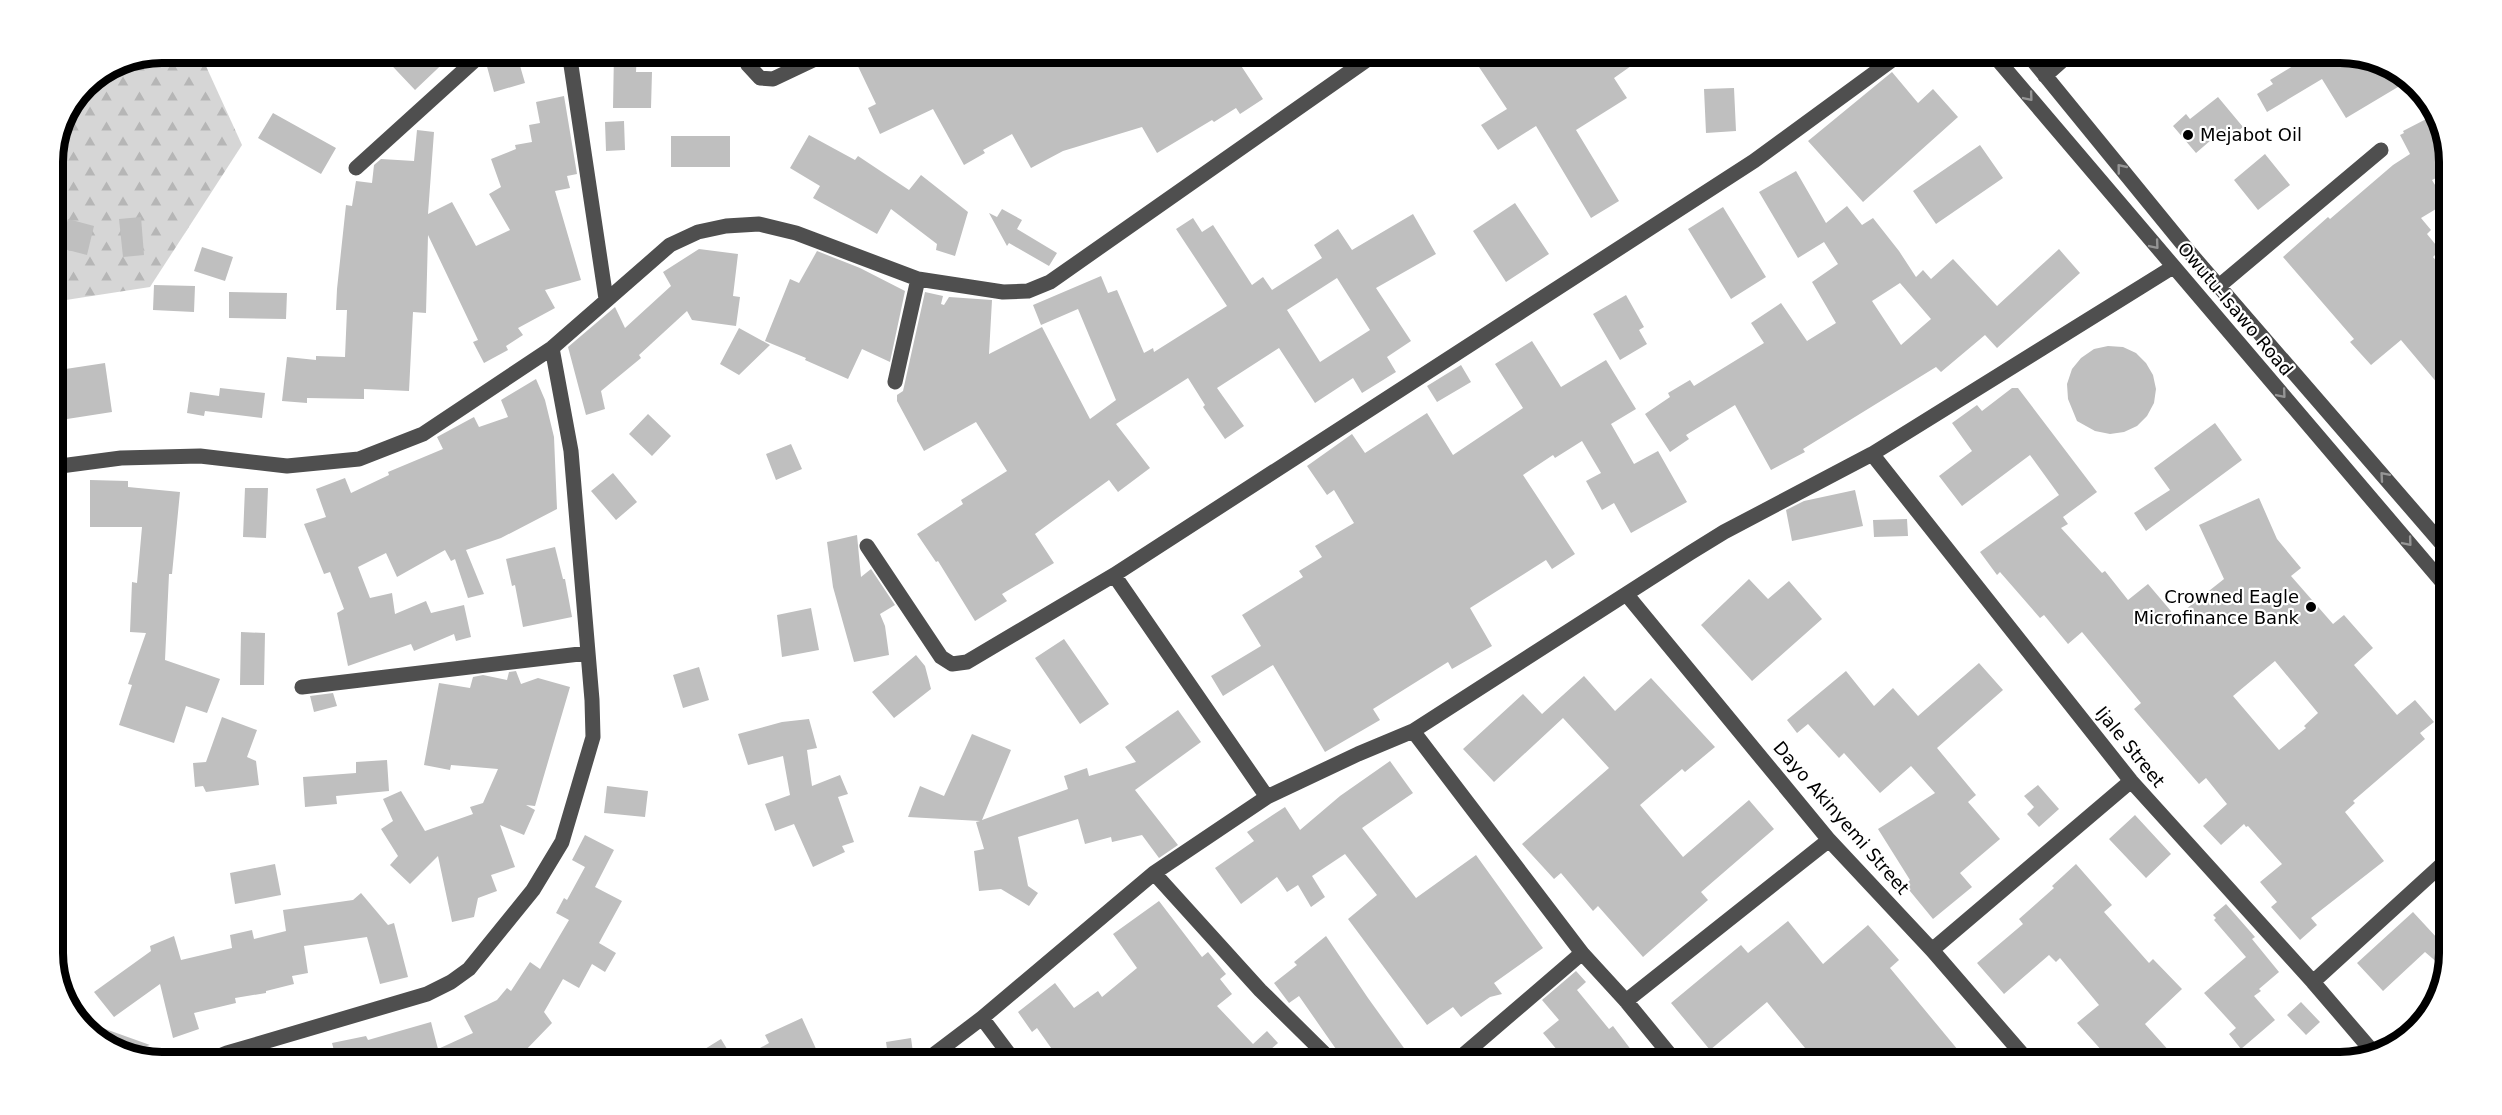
<svg xmlns="http://www.w3.org/2000/svg" width="2502" height="1115" font-family="'DejaVu Sans',sans-serif">
<style>
.forest{fill:url(#forest-firs)}
.building{fill:#bfbfbf;fill-rule:evenodd}
.lines{fill:none;stroke-linecap:round;stroke-linejoin:round}
.minor{stroke:#4f4f4f;stroke-width:15}
.oneway{stroke:#959595}
.poi-dot{fill:#000;stroke:#fff;stroke-width:2}
.labels{text-anchor:middle;stroke-width:4.5;stroke-linejoin:round;paint-order:stroke}
.poi-label{font-size:18px;fill:#000;stroke:#fff;text-anchor:start}
.street-label{font-size:18px;fill:#000;stroke:#fff}
.rim{fill:none;stroke:#000;stroke-width:8}
</style>
<defs>
<pattern id="forest-firs" width="22" height="20" patternUnits="userSpaceOnUse" patternTransform="scale(1.5)"><rect width="22" height="20" fill="#d6d6d6"/><path d="M5 1l3.5 6h-7zM16 11l3.5 6h-7z" fill="#b6b6b6"/></pattern>
</defs>
<rect width="100%" height="100%" fill="#fff"/>
<!-- forest -->
<path class="forest" d="M162,53H200L242,145L150,287L53,302V155L85,84L120,61Z"/>
<!-- building -->
<path class="building" d="M379,52H455L415,90Z
M493,52H516L525,83L494,92L486,63Z
M614,52H637L636,72H652L651,108H613Z
M866,52H1232L1263,99L1240,114L1236,108L1214,122L1212,120L1157,153L1142,127L1063,151L1031,168L1012,134L983,150L985,153L964,165L933,109L880,134L868,108L876,104L854,58Z
M1469,52H1622L1631,66L1614,78L1627,98L1576,130L1619,201L1591,218L1536,126L1498,150L1481,125L1507,109Z
M2281,52H2340L2382,61L2408,81L2346,118L2322,79L2267,112L2257,94L2273,84L2270,80L2293,66Z
M1892,72L1918,103L1933,89L1958,117L1863,202L1808,141Z
M1734,88L1736,131L1706,133L1704,89Z
M564,96L577,174L567,176L570,188L555,191L581,280L545,290L555,308L518,328L523,335L506,346L508,350L484,363L473,342L478,340L428,235L426,313L413,312L409,391L364,389V399L307,398V403L282,401L287,357L316,360V356L345,357L347,310H336L337,289L346,205L352,206L356,181L372,183L374,165L381,159L414,161L417,130L434,132L428,214L452,202L476,246L510,230L489,194L501,187L491,159L516,149L515,145L532,142L529,125L540,123L536,102Z
M2218,97L2243,127L2225,142L2218,134L2196,153L2173,126L2186,114L2190,119Z
M273,113L336,148L321,174L258,138Z
M2434,115L2449,155V172L2432,180L2446,203L2421,218L2431,230L2427,234L2440,250L2433,257L2449,276V397L2401,340L2371,365L2350,342L2354,339L2283,257L2328,217L2330,219L2393,165L2410,154L2400,135L2404,133L2403,131Z
M624,121L625,150L606,151L605,122Z
M809,135L855,160L858,156L909,190L921,175L968,212L955,256L936,250L937,244L891,209L877,234L813,198L820,186L790,168Z
M671,136H730V167H671Z
M1980,145L2003,178L1936,224L1913,191Z
M2265,154L2290,185L2258,210L2234,180Z
M1796,171L1826,223L1847,206L1862,225L1873,218L1899,251L1916,277L1923,270L1931,279L1953,259L1997,306L2059,249L2080,273L1997,348L1985,335L1941,372L1936,367L1803,449L1805,452L1771,470L1735,405L1686,435L1689,439L1670,452L1645,414L1670,397L1668,393L1690,380L1694,386L1764,343L1751,323L1781,303L1807,341L1836,323L1812,282L1838,264L1824,242L1798,258L1759,192ZM1900,283L1931,319L1901,345L1872,301Z
M1515,203L1549,254L1506,282L1473,231Z
M1723,207L1766,277L1731,299L1688,229Z
M1002,209L1022,220L1017,229L1057,253L1049,266L1009,243L1007,246L989,213L997,217Z
M1413,214L1436,254L1376,288L1411,341L1387,357L1396,372L1362,393L1353,378L1315,403L1279,348L1217,388L1244,426L1225,439L1203,407L1205,405L1188,378L1116,424L1150,468L1118,492L1109,480L1035,534L1054,563L1002,594L1007,601L975,621L938,561L936,562L917,534L963,504L961,500L1007,471L976,422L924,451L897,401V395L903,391L925,292L943,296L941,304L944,305L949,297L992,300L989,354L1042,327L1090,419L1116,400L1078,309L1041,325L1033,305L1101,276L1108,293L1117,290L1144,353L1153,348L1154,352L1227,306L1176,229L1193,218L1202,232L1213,225L1252,285L1263,277L1272,290L1322,258L1314,245L1338,229L1352,250ZM1337,278L1370,330L1320,362L1287,310Z
M141,217L144,255L123,257L119,219Z
M68,219L94,226L87,255L60,248Z
M202,247L233,257L225,281L194,271Z
M699,249L738,254L733,296L740,297L736,326L692,320L687,311L639,355L641,358L601,391L605,409L586,415L568,347L615,307L625,328L671,286L663,272Z
M817,251L860,268L905,291L890,362L862,349L848,379L805,360L806,358L765,341L790,279L799,283Z
M154,285L195,286L194,312L153,310Z
M229,292L287,293L286,319L229,318Z
M1626,295L1644,327L1639,330L1647,344L1620,360L1593,314Z
M739,328L770,345L739,375L720,364Z
M1532,341L1561,387L1606,360L1636,409L1611,424L1634,464L1658,451L1687,502L1631,533L1614,503L1602,510L1586,481L1601,473L1582,441L1555,458L1553,455L1523,475L1575,554L1552,569L1546,560L1470,608L1492,646L1452,669L1448,662L1373,709L1380,720L1325,752L1273,665L1223,696L1211,676L1261,646L1242,615L1303,577L1299,571L1322,557L1315,546L1354,523L1334,490L1327,495L1307,466L1352,434L1365,453L1427,413L1453,455L1523,408L1495,364Z
M2108,346L2123,347L2136,353L2146,363L2153,375L2156,389L2154,403L2147,416L2137,426L2124,432L2110,434L2095,431L2077,421L2068,399L2067,384L2072,369L2081,358L2094,349Z
M105,363L112,412L67,419L59,370Z
M1461,365L1471,382L1437,402L1427,386Z
M536,379L545,400L554,437L557,509L501,538L466,550L484,594L468,598L455,559L451,561L445,550L397,577L386,553L358,567L370,598L392,593L395,614L426,601L431,613L464,605L471,637L456,641L454,634L414,651L411,644L348,666L337,613L344,609L330,572L324,574L304,524L326,517L316,489L345,478L351,493L389,475L388,472L443,449L437,437L474,417L479,427L508,417L501,400Z
M220,388L265,393L262,418L205,411L204,416L187,413L190,392L219,396Z
M2012,388H2018L2097,492L2063,517L2068,524L2061,528L2102,573L2105,571L2128,600L2148,584L2176,617L2224,579L2199,525L2259,498L2277,539L2301,568L2291,576L2333,624L2344,615L2373,648L2354,665L2397,715L2415,700L2434,722L2420,733L2425,739L2353,801L2355,803L2345,812L2384,861L2311,918L2317,925L2300,940L2271,907L2277,902L2260,882L2282,864L2248,826L2246,827L2244,824L2221,845L2203,826L2227,804L2206,778L2199,784L2134,709L2141,703L2082,632L2068,644L2044,615L2040,618L2000,572L1997,575L1980,552L2059,495L2030,455L1962,506L1939,476L1972,451L1952,423L1977,405L1982,411ZM2275,661L2318,713L2304,726L2306,728L2279,750L2233,696Z
M648,414L671,436L652,456L629,434Z
M2215,423L2242,460L2146,531L2134,513L2170,490L2154,468Z
M791,444L802,469L776,480L766,454Z
M613,473L637,502L616,520L591,491Z
M90,480L128,481V487L180,492L172,574H169L165,660L220,679L207,713L186,706L174,743L119,725L132,685L128,684L146,633L130,632L132,582L137,583L142,527H90Z
M245,488H268L266,538L243,537Z
M1855,490L1863,526L1792,541L1786,510L1804,501Z
M1907,519L1908,536L1874,537L1873,520Z
M857,535L861,577L871,569L895,605L880,614L885,626L889,655L854,662L833,587L827,542Z
M555,547L563,579H565L572,617L523,627L515,585L512,586L506,559Z
M1749,579L1768,599L1789,581L1822,619L1752,681L1701,625Z
M811,608L819,650L782,657L777,615Z
M241,632L265,633L264,685H240Z
M1064,639L1109,704L1080,724L1035,658Z
M916,655L925,666L931,689L894,718L872,692Z
M1979,663L2003,690L1937,748L1976,795L1968,802L2000,839L1960,873L1972,887L1933,919L1905,885L1910,880L1878,829L1935,793L1911,766L1880,793L1844,753L1839,758L1808,724L1797,733L1787,720L1846,671L1874,706L1893,688L1918,716Z
M699,667L709,700L683,708L673,675Z
M516,671L521,684L538,678L570,687L535,806L526,805L535,810L524,835L500,825L515,867L491,875L497,891L478,898L474,917L452,922L438,856L410,884L390,865L398,856L381,829L393,821L383,799L401,791L425,831L473,814L470,807L483,803L498,769L451,765L450,770L424,765L439,683L470,688L473,677L483,675L507,680L509,672Z
M1584,676L1615,711L1651,678L1715,747L1685,772L1682,769L1640,805L1683,857L1749,800L1774,829L1701,892L1708,900L1643,957L1598,906L1593,911L1561,873L1554,879L1522,844L1609,768L1563,718L1494,782L1463,749L1523,694L1542,714Z
M333,693L337,706L314,712L310,696Z
M1178,710L1201,742L1135,790L1178,845L1159,858L1142,835L1112,842L1111,837L1085,844L1078,819L1018,837L1028,886L1038,893L1029,906L1001,889L979,891L974,851L984,849L976,822L980,821L908,817L920,786L944,796L972,734L1011,750L982,820L1068,789L1064,776L1087,768L1089,776L1136,762L1125,747Z
M222,717L257,730L247,757L256,761L259,785L206,792L203,786L195,787L193,763L206,762Z
M809,719L817,748L807,750L812,786L840,775L848,794L838,797L854,842L842,846L845,852L813,867L794,824L775,831L765,804L790,795L783,756L748,765L738,734L782,722Z
M387,760L389,791L336,796L337,804L305,807L303,777L356,773V762Z
M1390,761L1413,793L1362,828L1416,898L1476,855L1543,948L1494,983L1502,994L1490,997L1461,1017L1453,1007L1427,1025L1348,919L1377,895L1345,854L1312,876L1325,897L1311,907L1298,885L1287,892L1277,877L1241,904L1215,868L1254,841L1247,832L1285,807L1300,830L1340,796Z
M2038,785L2059,809L2039,827L2027,814L2034,807L2024,796Z
M607,786L648,791L645,817L604,813Z
M2135,815L2171,854L2146,878L2109,839Z
M585,835L614,850L595,887L622,901L599,943L616,953L605,972L592,964L579,988L563,979L544,1012L552,1023L522,1054L505,1062H337L332,1043L366,1036L368,1040L431,1022L438,1049L473,1033L464,1016L497,1000L507,988L511,991L530,962L540,969L569,920L556,913L564,898L567,900L585,867L572,860Z
M275,864L281,895L235,904L230,873Z
M2076,864L2112,905L2104,912L2149,963L2153,959L2182,989L2145,1024L2179,1062H2112L2077,1023L2099,1005L2060,958L2056,962L2049,955L2004,994L1977,963L2023,924L2019,919L2054,888L2052,886Z
M361,893L388,925L394,923L408,977L380,984L367,937L304,946L308,973L292,976L294,984L266,991V993L235,998L236,1003L194,1013L199,1029L173,1038L160,984L114,1017L94,992L151,951L150,946L174,936L181,960L232,948L230,935L252,930L254,939L286,931L283,910L353,900Z
M1159,901L1202,957L1208,952L1226,974L1220,979L1232,994L1217,1006L1253,1044L1267,1031L1278,1043L1270,1050L1281,1062H1061L1037,1028L1032,1032L1018,1012L1055,983L1074,1008L1098,991L1102,997L1137,968L1113,934Z
M2226,904L2255,937L2252,939L2279,972L2259,989L2261,991L2254,996L2275,1020L2241,1049L2229,1034L2236,1028L2204,993L2246,957L2214,920L2216,918L2213,915Z
M2413,912L2450,952L2446,970L2425,952L2383,991L2357,963Z
M1788,921L1823,964L1868,925L1899,960L1890,968L1963,1056L1954,1062H1789L1805,1048L1767,1002L1710,1050L1671,1003L1741,945L1748,953Z
M1326,936L1368,998L1414,1062H1373L1365,1050L1345,1062L1299,996L1289,1003L1274,983L1297,965L1294,962Z
M1576,971L1586,982L1577,990L1609,1029L1613,1026L1635,1055L1625,1062H1567L1543,1033L1559,1020L1542,1000Z
M2301,1002L2320,1022L2306,1035L2287,1015Z
M802,1018L822,1062H706L700,1052L721,1039L735,1062L769,1043L765,1035Z
M83,1021L150,1045L120,1054L81,1024Z
M911,1038L914,1060L857,1062V1061L887,1049L886,1042Z"/>
<g class="lines">
<!-- minor -->
<path class="minor" d="M569,52L606,299
M742,52L748,65L760,78L773,79L830,52
M1991,52L2449,590
M2026,52L2190,253L2449,552
M2045,76L2072,52
M356,168L484,52
M2219,286L2381,150
M895,382L918,279
M1872,454L2131,781L2313,982L2373,1052
M53,467L121,458L200,456L287,466L359,459L423,434L552,348L670,245L698,232L726,226L759,224L796,233L918,279L1003,292L1028,291L1050,282L1378,52
M867,546L941,657L952,664L967,662L1114,575L1754,161L1903,52
M1114,575L1267,797
M1627,595L1829,840L1932,950L2029,1062
M302,687L588,653
M1413,731L1582,953L1626,1001L1676,1062
M1154,873L1260,990L1333,1062
M1932,950L2131,781
M2313,982L2449,858
M1626,1001L1829,840
M982,1018L1015,1062
M205,1062L227,1053L427,994L451,982L469,969L533,890L562,842L593,737L592,700L571,451L552,348
M924,1062L982,1018L1154,873L1267,797L1358,754L1413,731L1690,553L1724,532L1872,454L2173,267
M1455,1062L1582,953"/>
</g>
<!-- one-way arrows -->
<defs><path id="oneway-chevron" d="M-2-3.5L2.5 0L-2 3.5" fill="none" stroke-width="1.6" stroke-linecap="round" stroke-linejoin="round" transform="scale(1.5)"/></defs>
<g class="oneway">
<use href="#oneway-chevron" transform="translate(2029 97) rotate(50)"/>
<use href="#oneway-chevron" transform="translate(2121 168) rotate(-129)"/>
<use href="#oneway-chevron" transform="translate(2155 245) rotate(50)"/>
<use href="#oneway-chevron" transform="translate(2282 394) rotate(50)"/>
<use href="#oneway-chevron" transform="translate(2384 476) rotate(-131)"/>
<use href="#oneway-chevron" transform="translate(2408 542) rotate(50)"/>
</g>
<!-- markers -->
<g class="poi-dot">
<circle cx="2188" cy="135" r="6"/>
<circle cx="2311" cy="607" r="6"/>
</g>
<g class="labels">
<!-- poi labels -->
<g class="poi-label">
<text x="2200" y="141">Mejabot Oil</text>
<text x="2299" y="603" text-anchor="end">Crowned Eagle<tspan x="2299" dy="21">Microfinance Bank</tspan></text>
</g>
<!-- street labels -->
<g class="street-label">
<text transform="translate(2235 309) rotate(50)" y="6">Owutu-Isawo Road</text>
<text transform="translate(2130 747) rotate(51)" y="6">Ijale Street</text>
<text transform="translate(1841 818) rotate(49)" y="6">Dayo Akinyemi Street</text>
</g>
</g>
<!-- crop -->
<path d="M0 0H2502V1115H0ZM162 63H2340A99 99 0 0 1 2439 162V953A99 99 0 0 1 2340 1052H162A99 99 0 0 1 63 953V162A99 99 0 0 1 162 63Z" fill="#fff" fill-rule="evenodd"/>
<path class="rim" d="M162 63H2340A99 99 0 0 1 2439 162V953A99 99 0 0 1 2340 1052H162A99 99 0 0 1 63 953V162A99 99 0 0 1 162 63Z"/>
</svg>
